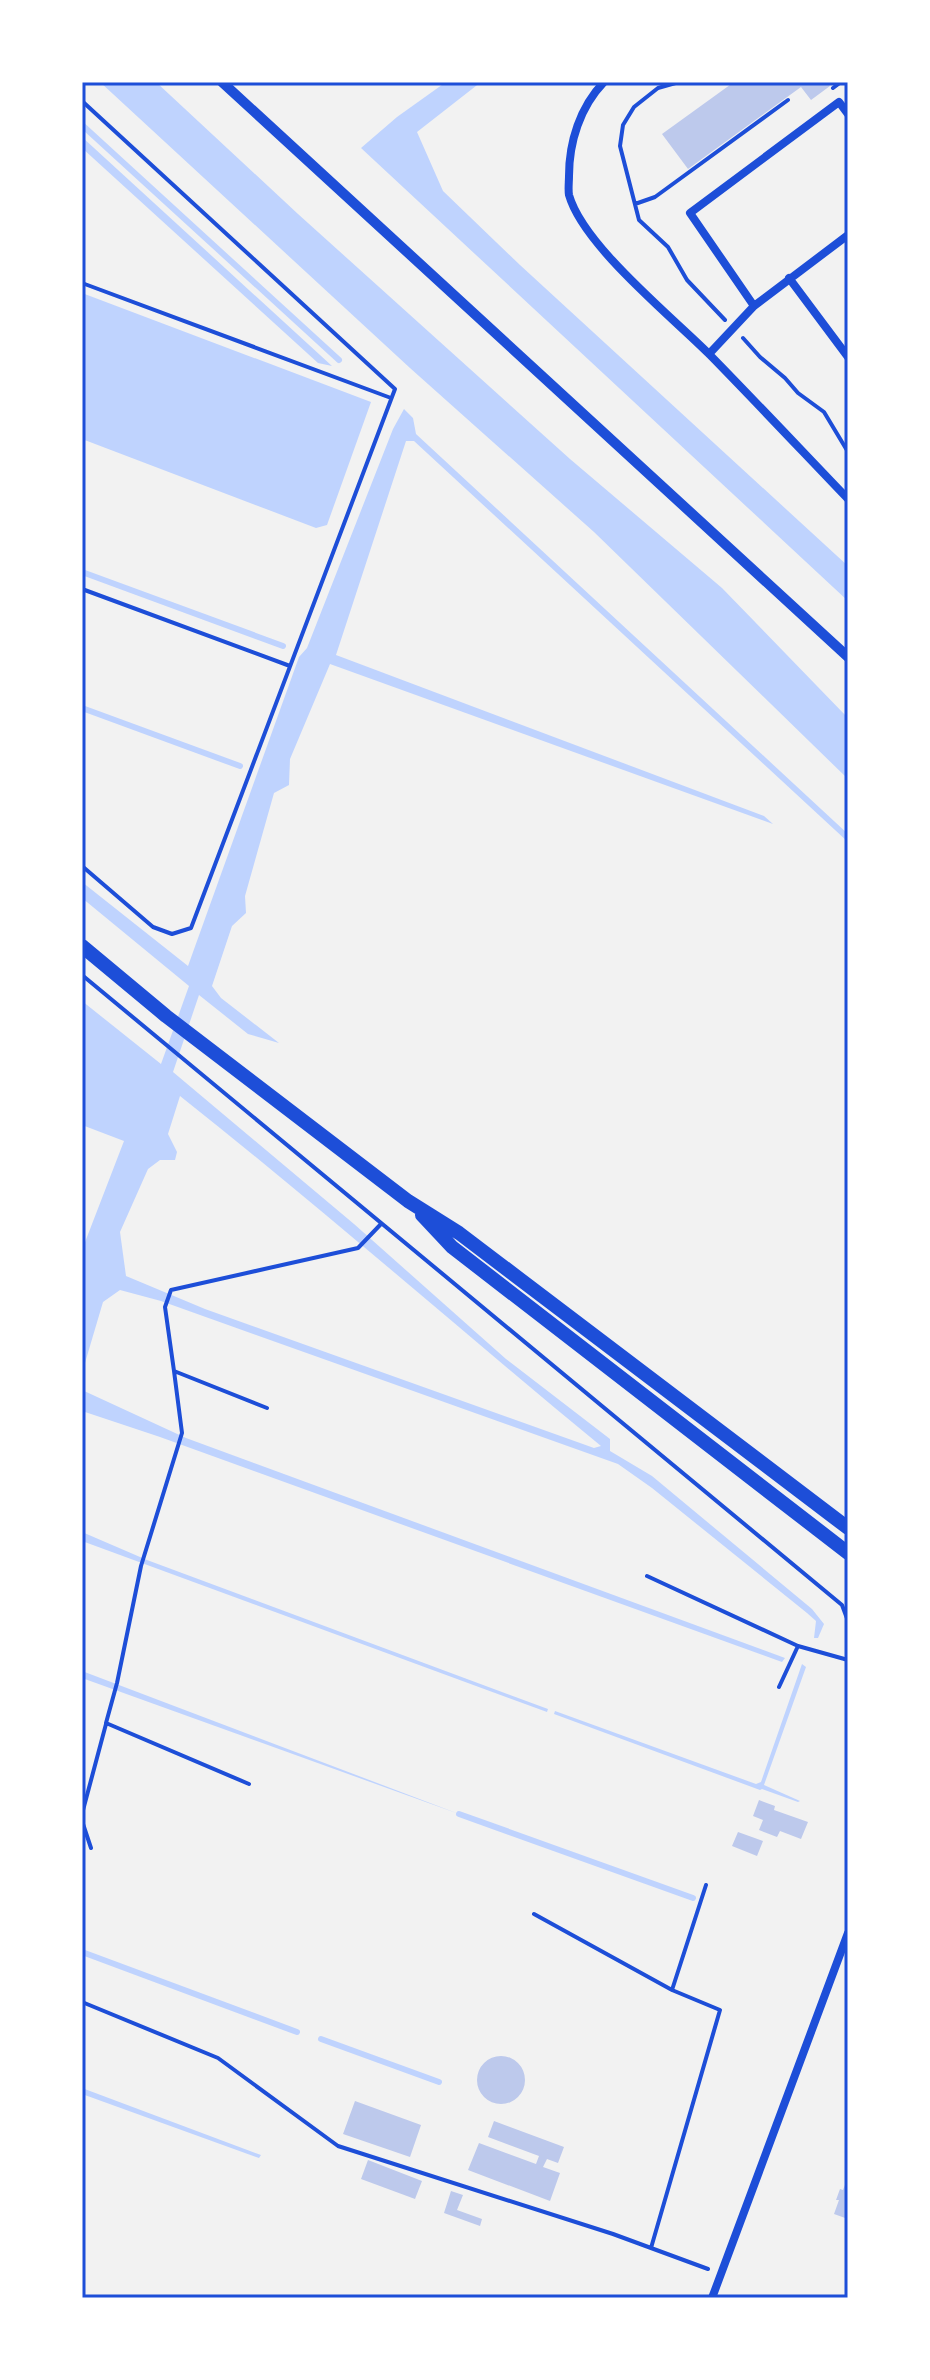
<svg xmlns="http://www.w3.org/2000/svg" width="930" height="2380" font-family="Ubuntu,sans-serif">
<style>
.water{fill:#bfd3fe;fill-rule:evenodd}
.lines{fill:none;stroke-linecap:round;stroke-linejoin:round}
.stream{stroke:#bfd3fe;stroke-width:6}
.building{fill:#bdc9ec}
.path{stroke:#1d4ed8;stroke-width:4}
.minor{stroke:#1d4ed8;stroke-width:8}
.tertiary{stroke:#1d4ed8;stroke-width:10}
.trunk{stroke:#1d4ed8;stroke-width:14}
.neatline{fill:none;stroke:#1d4ed8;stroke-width:3}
</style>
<rect width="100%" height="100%" fill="#f2f2f2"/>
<!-- water -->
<path class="water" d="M100,82H156L298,214L570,459L722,588L848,718V779L594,532L410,368Z
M446,82H481L417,132L443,191L520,265L848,566V601L361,148L397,117Z
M82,137L332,366L318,363L82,148Z
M82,293L371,402L327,525L316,528L82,439Z
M404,409L413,418L416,434L848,834V842L414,441H406L336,655L764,816L773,824L330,664L290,759L289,785L274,793L245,896L246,913L232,926L212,986L221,998L279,1043L248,1034L199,995L173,1072L354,1224L506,1359L610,1439V1451L652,1476L812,1609L824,1624L818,1638H814L816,1621L807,1613L652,1488L618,1464L161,1301L120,1290L103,1302L82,1373V1250L124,1141L82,1125V1001L161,1064L189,986L82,898V882L188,966L299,657L307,648L393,429ZM180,1096C323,1209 460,1330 601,1446L594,1448L205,1309L126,1276L120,1232L148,1169L160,1160H175L177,1152L168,1134Z
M82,1390L186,1438L785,1658L782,1662L160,1437L82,1411Z
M82,1532L147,1560L548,1709L547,1712L82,1541Z
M802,1664L806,1667L764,1785L800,1801L798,1802L762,1789L760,1790L554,1714L555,1711L756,1784L761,1782Z
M82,1671L459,1814L82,1678Z
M82,2088L261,2155L259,2158L82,2094Z"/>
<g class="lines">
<!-- stream -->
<path class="stream" d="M82,125L339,360
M82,572L283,646
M82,708L240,766
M459,1814L693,1898
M82,1952L297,2032
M321,2039L439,2082"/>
</g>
<!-- building -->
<path class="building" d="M734,82H827L830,86L811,100L801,87L688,169L662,134Z
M759,1800L775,1806L774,1810L808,1822L801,1839L780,1831L777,1837L759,1830L763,1820L753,1816Z
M738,1832L763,1841L757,1856L732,1846Z
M477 2080a24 24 0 1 1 48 0a24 24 0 1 1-48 0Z
M355,2101L421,2125L410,2157L343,2134Z
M494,2121L564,2147L558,2163L547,2159L543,2167L560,2173L550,2201L468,2170L479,2143L536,2164L539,2156L488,2137Z
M368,2160L422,2181L415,2199L361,2179Z
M848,2177V2219L834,2214L839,2200H836L840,2189L843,2190Z
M451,2191L463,2195L457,2210L482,2219L480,2226L444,2213Z"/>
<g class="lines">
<!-- path -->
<path class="path" d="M679,82L658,88L634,107L623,125L620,146L639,220L668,247L687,280L725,320
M833,88L841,82
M82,101L395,389L191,928L172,934L153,927L82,866
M635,204L655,197L788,100
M82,283L391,398
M743,338L760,357L785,378L798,393L824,412L848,452
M82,589L290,666
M82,975L842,1605L848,1621
M174,1371L182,1433L141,1566L117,1683L106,1723L249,1784
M267,1408L174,1371L165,1307L171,1290L358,1248L381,1224
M647,1576L798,1646L779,1687
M798,1646L848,1660
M82,1814L106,1724
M82,1821L91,1848
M534,1914L672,1990L706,1885
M82,2002L218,2058L338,2146L613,2234L708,2269
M651,2248L720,2010L672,1990"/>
<!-- minor -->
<path class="minor" d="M604,82C580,107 569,142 569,176C569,182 568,189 569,195C583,245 671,316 709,354C756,402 802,451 848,499
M789,278L848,357
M754,306L690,213L839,102L848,114
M709,354L754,306L848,235
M712,2298L848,1933"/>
<!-- tertiary -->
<path class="tertiary" d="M222,82L848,657"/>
<!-- trunk -->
<path class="trunk" d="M82,946L166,1016L408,1201L459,1233L848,1528
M422,1215L452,1247L848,1553"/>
</g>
<!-- border -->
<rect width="930" height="2380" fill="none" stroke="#ffffff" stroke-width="168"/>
<rect x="84" y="84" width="762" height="2212" class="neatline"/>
</svg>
